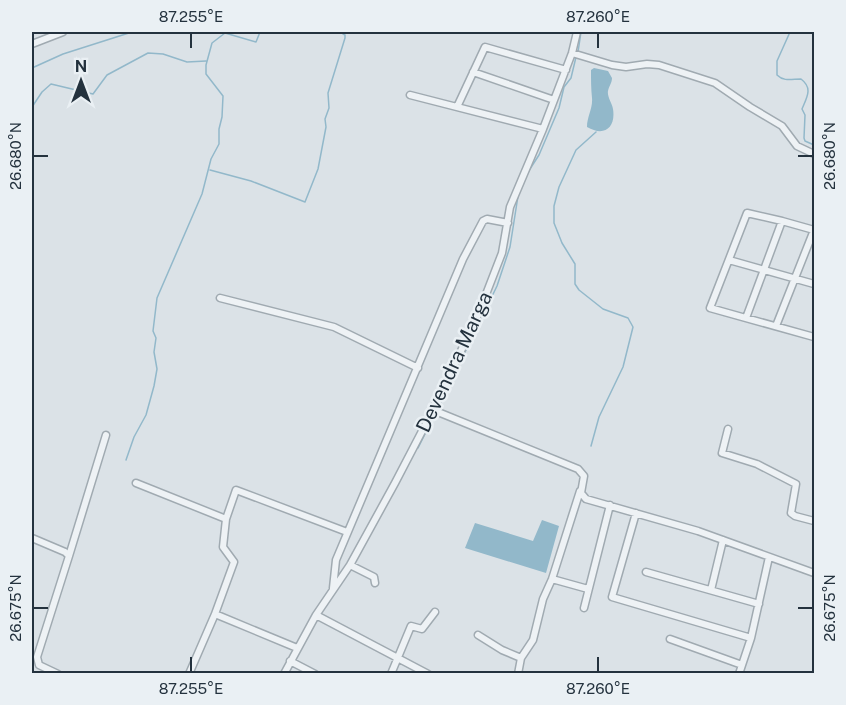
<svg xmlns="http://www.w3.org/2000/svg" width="846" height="705" font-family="'Public Sans',sans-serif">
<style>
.water{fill:#92b8ca}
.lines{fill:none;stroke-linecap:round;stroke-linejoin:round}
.stream{stroke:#92b8ca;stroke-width:1.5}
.minor-casing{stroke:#a0aab1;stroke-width:9}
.minor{stroke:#eef2f5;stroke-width:6}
.ticks{fill:none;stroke:#24323e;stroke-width:2}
.labels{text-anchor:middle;stroke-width:5;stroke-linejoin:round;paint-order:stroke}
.street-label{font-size:20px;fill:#24323e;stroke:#eaf0f4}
.neatline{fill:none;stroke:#24323e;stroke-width:2}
.ticks-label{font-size:15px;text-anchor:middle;fill:#24323e}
</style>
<rect width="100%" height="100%" fill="#dbe2e7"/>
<!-- water -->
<path class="water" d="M594,68L608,71L612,78C612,83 609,86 608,91C607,97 612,103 613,109C616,128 604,137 587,127C587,117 593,108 592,98C591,89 591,80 591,70Z
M542,520L559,526L546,573L465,548L475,523L533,541Z"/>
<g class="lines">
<!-- stream -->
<path class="stream" d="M790,32L777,61V75C784,82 792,79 801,79C813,88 807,97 802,109L805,115L804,138L805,141L814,145
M578,52L581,32
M32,68L63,54L132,32
M32,107L42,92L51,84L93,94L107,75L148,53L163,54L187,62L206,61
M210,170L251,181L305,202L318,169L326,127L325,119L329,108L328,93L345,38V35L340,32
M528,172L539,155L559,108L564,87L571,78L576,57
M522,186L526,177
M438,408L497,286L510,247L518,196
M591,446L599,417L623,367L633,327L628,318L603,309L579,290L575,284V264L562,243L554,223V206L559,187L576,150L596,132
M418,448L435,414
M126,460L134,437L146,415L154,386L157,369L154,352L156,338L153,331L157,298L202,194L211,159L219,144V129L222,117L223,96L206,74V65L212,43L225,33L256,42L260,32"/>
<!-- minor casing -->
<g class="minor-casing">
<path id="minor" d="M32,44L63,32
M572,53L612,65L626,67L647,64L659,65L715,83L750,107L782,126L797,146L814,154
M473,72L554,100
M410,95L543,129
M457,107L485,47L566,70
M782,221L814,230
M729,260L814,284
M220,298L334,327L418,368
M746,318L782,221L747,213L710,308L814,337
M776,326L814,230
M433,410L578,469L584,476L581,493L586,499L698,531L814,573
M728,429L722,453L757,464L796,484L791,513L795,516L814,521
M136,483L226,519
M636,513L612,597L751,638
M32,538L65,552L69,556L37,657L39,665L58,674
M69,556L106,435
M350,565L374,577L375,583
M646,572L759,604
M552,579L588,589
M333,588L336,560L463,259L483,221L487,219L508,223
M711,590L723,540
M584,608L610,505
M215,614L234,562L223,547L226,519L236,490L347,532
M316,615L428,674
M478,635L502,650L521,658
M670,639L742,665
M290,661L315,674
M189,674L215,614L297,648
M284,674L316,615L350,565L395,483L433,410L478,315L502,253L510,207L543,129L572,53L577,32
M391,674L411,626L422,629L435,612
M518,674L521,658L533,640L543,599L552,579L580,491
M739,674L751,638L769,557"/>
</g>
<!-- minor -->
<use href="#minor" class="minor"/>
</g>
<!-- ticks -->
<path class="ticks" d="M191,33V48M598,33V48M33,156H48M798,156H813M33,608H48M798,608H813M191,657V672M598,657V672"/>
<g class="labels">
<!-- street labels -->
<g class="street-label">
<text transform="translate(454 362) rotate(-65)" y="7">Devendra Marga</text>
</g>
</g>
<!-- border -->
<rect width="846" height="705" fill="none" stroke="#eaf0f4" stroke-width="66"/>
<!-- north arrow -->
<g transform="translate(81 81)" stroke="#eaf0f4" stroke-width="4.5" paint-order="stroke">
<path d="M0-4.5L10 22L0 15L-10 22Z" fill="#24323e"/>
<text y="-9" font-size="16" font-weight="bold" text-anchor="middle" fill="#24323e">N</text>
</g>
<rect x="33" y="33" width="780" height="639" class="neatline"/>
<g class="ticks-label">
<text x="191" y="22">87.255°E</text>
<text x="598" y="22">87.260°E</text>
<text transform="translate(16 156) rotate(-90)" y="5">26.680°N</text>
<text transform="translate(830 156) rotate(-90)" y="5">26.680°N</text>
<text transform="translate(16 608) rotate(-90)" y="5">26.675°N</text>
<text transform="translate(830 608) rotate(-90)" y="5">26.675°N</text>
<text x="191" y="694">87.255°E</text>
<text x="598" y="694">87.260°E</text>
</g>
</svg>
